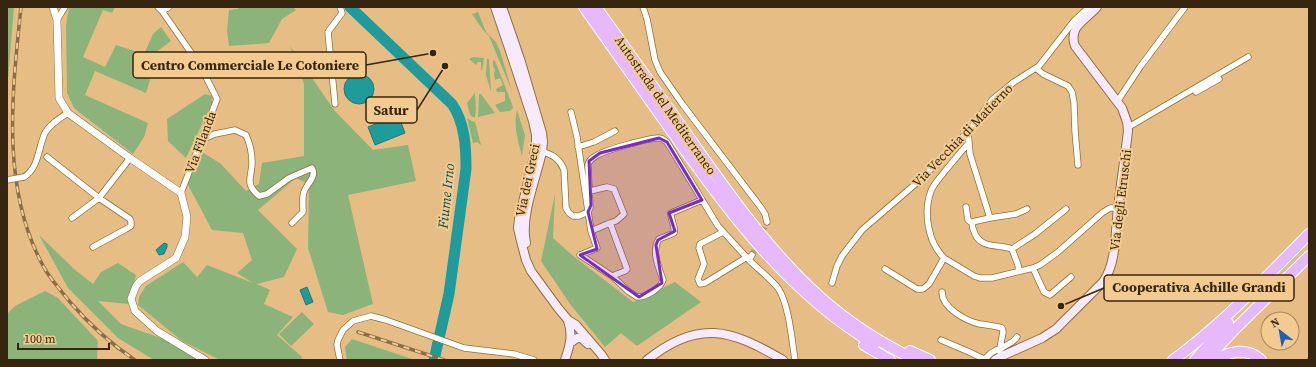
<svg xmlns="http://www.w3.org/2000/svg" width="1316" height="367" font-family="'Source Serif 4',serif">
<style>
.green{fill:#8cb379}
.water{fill:#1f9b9c;stroke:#267872}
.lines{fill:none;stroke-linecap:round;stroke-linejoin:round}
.stream{stroke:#267872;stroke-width:2}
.river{stroke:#1f9b9c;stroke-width:11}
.minor-tunnel{stroke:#c3a06d;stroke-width:5.5;stroke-dasharray:5.5 3;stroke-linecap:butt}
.minor-casing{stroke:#946f38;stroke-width:7}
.tertiary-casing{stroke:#946f38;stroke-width:8}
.secondary-casing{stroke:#946f38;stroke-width:10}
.motorway-casing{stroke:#fff;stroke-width:12}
.minor{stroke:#fff;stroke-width:5.5}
.tertiary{stroke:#fff;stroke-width:7}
.secondary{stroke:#f8eafe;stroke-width:8}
.motorway{stroke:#e8b8fc;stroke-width:10}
.rail-casing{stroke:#8a6e47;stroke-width:3.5}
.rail{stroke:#f3cb91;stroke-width:2;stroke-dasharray:6;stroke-linecap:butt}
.minor-bridge-casing{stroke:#946f38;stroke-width:7;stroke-linecap:butt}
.minor-bridge{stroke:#fff;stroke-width:5.5}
.marked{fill:#7b2cbf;fill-opacity:0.2;stroke:#7b2cbf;stroke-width:3;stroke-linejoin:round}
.labels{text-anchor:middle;stroke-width:4;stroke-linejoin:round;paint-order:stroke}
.street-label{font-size:13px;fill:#36260f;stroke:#f3cb91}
.water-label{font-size:14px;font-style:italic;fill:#0a4f4f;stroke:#f3cb91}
.leader{fill:none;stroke:#36260f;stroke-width:1.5}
.callout-dot{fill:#36260f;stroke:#f3cb91;stroke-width:1.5}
.callout{fill:#f3cb91;stroke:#36260f;stroke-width:1.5}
.callout-label{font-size:14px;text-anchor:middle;font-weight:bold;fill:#36260f}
</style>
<rect width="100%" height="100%" fill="#e6be85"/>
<!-- green -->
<path class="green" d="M7,7H14L7,92Z
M69,7H115L112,13L103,10L83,57L105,67L116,45L141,53L145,52L153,34L161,27L171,41L143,62L150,80L146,93L95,71L85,95L148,123L144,137L133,154L74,108L67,93L66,26Z
M238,7H293L296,10L282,19L269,43L229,46L227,31L229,10L238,9Z
M478,12L486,32L496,42L500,51L512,91L489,36L483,30L472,14Z
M290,46L334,110L373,150L408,145L416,181L348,195L373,304L343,315L328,312L308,248L309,184L296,178L258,210L297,249L284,277L257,284L270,290L264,304L293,317L277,335L302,357L301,360H220L182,341L138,305L139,297L146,286L183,262L197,277L207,265L253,283L237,273L252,260L243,233L212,230L187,183L199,150L221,164L246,191L259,184L262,163L304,156V84Z
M473,57L484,58L482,71L481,69V62H478L476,65L469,59Z
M487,59H489L491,92L486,75Z
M493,60L495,61L512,104L513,108L510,111L500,112L495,105L505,101V92H497L496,89L503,85L500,78L495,80L494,74L495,70L493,66Z
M475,93L476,109L475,118L470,115L467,103Z
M205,94L212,96V103L186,158L168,141L167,119Z
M479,94H481L495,113L478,117Z
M517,110L525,135L522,156C518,140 513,126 517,110Z
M467,118L472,121L475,122L481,145L477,142L473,143Z
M555,194L553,238L572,255L633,302L675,282L701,302L637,346L621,333L605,347L570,304L541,261Z
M39,235L74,269L93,284L101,272L118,263L136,275L129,304L98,301L121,324L169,341L198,360H154L118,338L68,288Z
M45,291L58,298L98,341L97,358L99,360H7V314L15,306Z
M302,312L314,324L291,346L279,334Z
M352,339L415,360H347L345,347Z"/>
<!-- water -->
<path class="water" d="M344 89a15 15 0 1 1 30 0a15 15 0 1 1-30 0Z
M398,115L405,133L375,145L368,127Z
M164,243L167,244V247L164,254L159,255L156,250Z
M307,287L313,302L306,305L300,290Z"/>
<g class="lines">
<!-- stream -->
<path class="stream" d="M1308,360L1309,357"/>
<!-- river -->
<path class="river" d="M350,7L452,104C465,123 466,147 466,169L449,294L434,360"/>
<!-- minor-tunnel -->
<path class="minor-tunnel" d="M752,255L767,222"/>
<!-- minor casing -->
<g class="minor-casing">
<path id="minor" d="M158,7L162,11L169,7
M643,7L647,19L655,60L660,72L683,105L762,209L765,214L767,222
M162,11L201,67L217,99L181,193
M57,20L65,7
M1036,68L1043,74L1068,86L1072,92L1074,103L1075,131L1078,165
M1196,92L1219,79
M1117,102L1140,67L1185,7
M335,104L328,32L342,13L340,7
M571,112L577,137L591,231L597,248L580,255
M1127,128L1248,57
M968,132L970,154L990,218L972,222C972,226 973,230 975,234C982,249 999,244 1012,249L1018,265L1019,271
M201,140L215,134L235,130L246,135C250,144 252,153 252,162C252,178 244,183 259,196L267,194L289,178L312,168C317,177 307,183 304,192C302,197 303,206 303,212L292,223
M969,143C960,152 953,162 945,171C940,178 934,183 931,191C923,213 928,242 944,258L974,276L980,278H992L1033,268L1040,265L1058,252L1102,213L1110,208H1118
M578,147L594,142L615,131
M542,152C553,154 560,159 564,170L566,208L569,213L573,216H579L588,212L590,208L588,165C589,160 592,158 596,156C602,151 651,137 659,138C662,138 664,140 667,142L718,226L749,260
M47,157L99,198L130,219L131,222V226L126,229L93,247
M24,177C39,168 38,148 45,133C50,124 60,118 68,113
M590,191L607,187L614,189L624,214L616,221L610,223
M966,207L968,220L972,223
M72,218L99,198L130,158
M990,218L1016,214L1027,209
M591,231L610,223L627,269L625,271L612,276
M723,232L700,244L699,248L704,264L698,279L700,284L705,283L747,257
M1012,249L1035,234L1066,209
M580,255L612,276L628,291L637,297C646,297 660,289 663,280C659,268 651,251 659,239L674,233C676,226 670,220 671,213L702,200
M752,255L749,260C758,269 770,278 778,288C789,304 792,341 795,360
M1033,268L1044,292L1050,295L1071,277
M885,269L917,289H923L929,284L944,258
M832,283L837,266L842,256L862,230L920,180L968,132L992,100L1014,82L1039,66L1074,21L1089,7
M942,292C942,308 966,321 980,324C987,325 995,326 1002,328L1003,332L1000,348L991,353L985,359
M941,340L967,351L986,360
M999,351C1004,344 1012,345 1017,337
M340,360L337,345L338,340L343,330L353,321L371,316L386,320L464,348L514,354L534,360"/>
</g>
<!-- tertiary casing -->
<g class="tertiary-casing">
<path id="tertiary" d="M53,7L57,20L59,98L68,113L130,158L181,193L187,217L185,237L176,258L140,281L136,286L131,299L135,311L157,331L205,360"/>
</g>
<!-- secondary casing -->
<g class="secondary-casing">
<path id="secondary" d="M495,7L513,60L533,121L536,135V142L534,157L519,219L518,228L521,241L526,260L531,271L558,308L568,320L576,325L601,354L605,360
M502,7L520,59L542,133L543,142L542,152C536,179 520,217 526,243
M570,343L577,338H581L588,344
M565,360C570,345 573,336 568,320
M647,360C698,319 730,329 783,360
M995,360L1000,357L1042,338L1056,329L1103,282C1117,263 1115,231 1118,208C1121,182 1125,157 1128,131L1127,122L1122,108L1075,46C1068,26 1086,20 1097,7"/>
</g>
<!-- motorway casing -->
<g class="motorway-casing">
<path id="motorway" d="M584,7C614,49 643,91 673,133C728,212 790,294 874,344
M596,7C628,52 661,97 693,143C731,197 770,252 820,297C848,322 882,344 916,360
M864,345L890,360
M910,351L930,360
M1173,360C1223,324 1265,278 1309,234
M1195,360L1228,323
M1206,360L1235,329L1309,256
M1216,360C1229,351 1248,347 1261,360"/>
</g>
<!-- minor -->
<use href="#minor" class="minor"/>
<!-- tertiary -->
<use href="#tertiary" class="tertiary"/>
<!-- secondary -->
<use href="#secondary" class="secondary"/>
<!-- motorway -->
<use href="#motorway" class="motorway"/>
<!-- rail casing -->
<g class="rail-casing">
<path id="rail" d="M21,7C12,94 0,192 46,271C53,282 62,292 70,302C89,324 111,344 135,360
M358,332L444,360"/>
</g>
<!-- rail -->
<use href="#rail" class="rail"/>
<!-- minor-bridge casing -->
<g class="minor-bridge-casing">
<path id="minor-bridge" d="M7,180L24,177"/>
</g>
<!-- minor-bridge -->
<use href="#minor-bridge" class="minor-bridge"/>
</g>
<!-- marked area -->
<path class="marked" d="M659,138L667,142L702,200L669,213L675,231L658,240L656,245L662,283L639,297L580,255L597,249L588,212L591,205L589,161L600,153Z"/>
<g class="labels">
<!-- street labels -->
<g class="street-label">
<text transform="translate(666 105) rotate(55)" y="5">Autostrada del Mediterraneo</text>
<text transform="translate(962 135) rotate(-46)" y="5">Via Vecchia di Matierno</text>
<text transform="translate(200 142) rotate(-69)" y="5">Via Filanda</text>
<text transform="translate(527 180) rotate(-78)" y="5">Via dei Greci</text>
<text transform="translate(1120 200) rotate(-83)" y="5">Via degli Etruschi</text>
</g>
<!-- water labels -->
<g class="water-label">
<text transform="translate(446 196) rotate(-84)" y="5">Fiume Irno</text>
</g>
</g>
<!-- callouts -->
<path class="leader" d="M433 53L366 65M445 66L417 110M1061 306L1104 288"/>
<g class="callout-dot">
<circle cx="433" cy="53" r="4"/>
<circle cx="445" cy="66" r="4"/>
<circle cx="1061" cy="306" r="4"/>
</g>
<g class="callout">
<rect x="133" y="52" width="233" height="26" rx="4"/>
<rect x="366" y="97" width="51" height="26" rx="4"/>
<rect x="1104" y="275" width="190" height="26" rx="4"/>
</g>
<g class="callout-label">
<text x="250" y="70">Centro Commerciale Le Cotoniere</text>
<text x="391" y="115">Satur</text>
<text x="1199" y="292">Cooperativa Achille Grandi</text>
</g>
<!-- border -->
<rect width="1316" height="367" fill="none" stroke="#36260f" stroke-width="16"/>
<!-- north arrow -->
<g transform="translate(1280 331) rotate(329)"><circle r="19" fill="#f3cb91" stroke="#a7895d"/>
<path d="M0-3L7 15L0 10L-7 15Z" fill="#1d60b1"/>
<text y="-6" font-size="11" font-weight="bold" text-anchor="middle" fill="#36260f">N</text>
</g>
<!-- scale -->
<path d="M18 343v6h91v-6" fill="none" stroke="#36260f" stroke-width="2"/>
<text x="24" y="343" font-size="12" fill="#36260f" stroke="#f3cb91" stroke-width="3" paint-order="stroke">100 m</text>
</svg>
